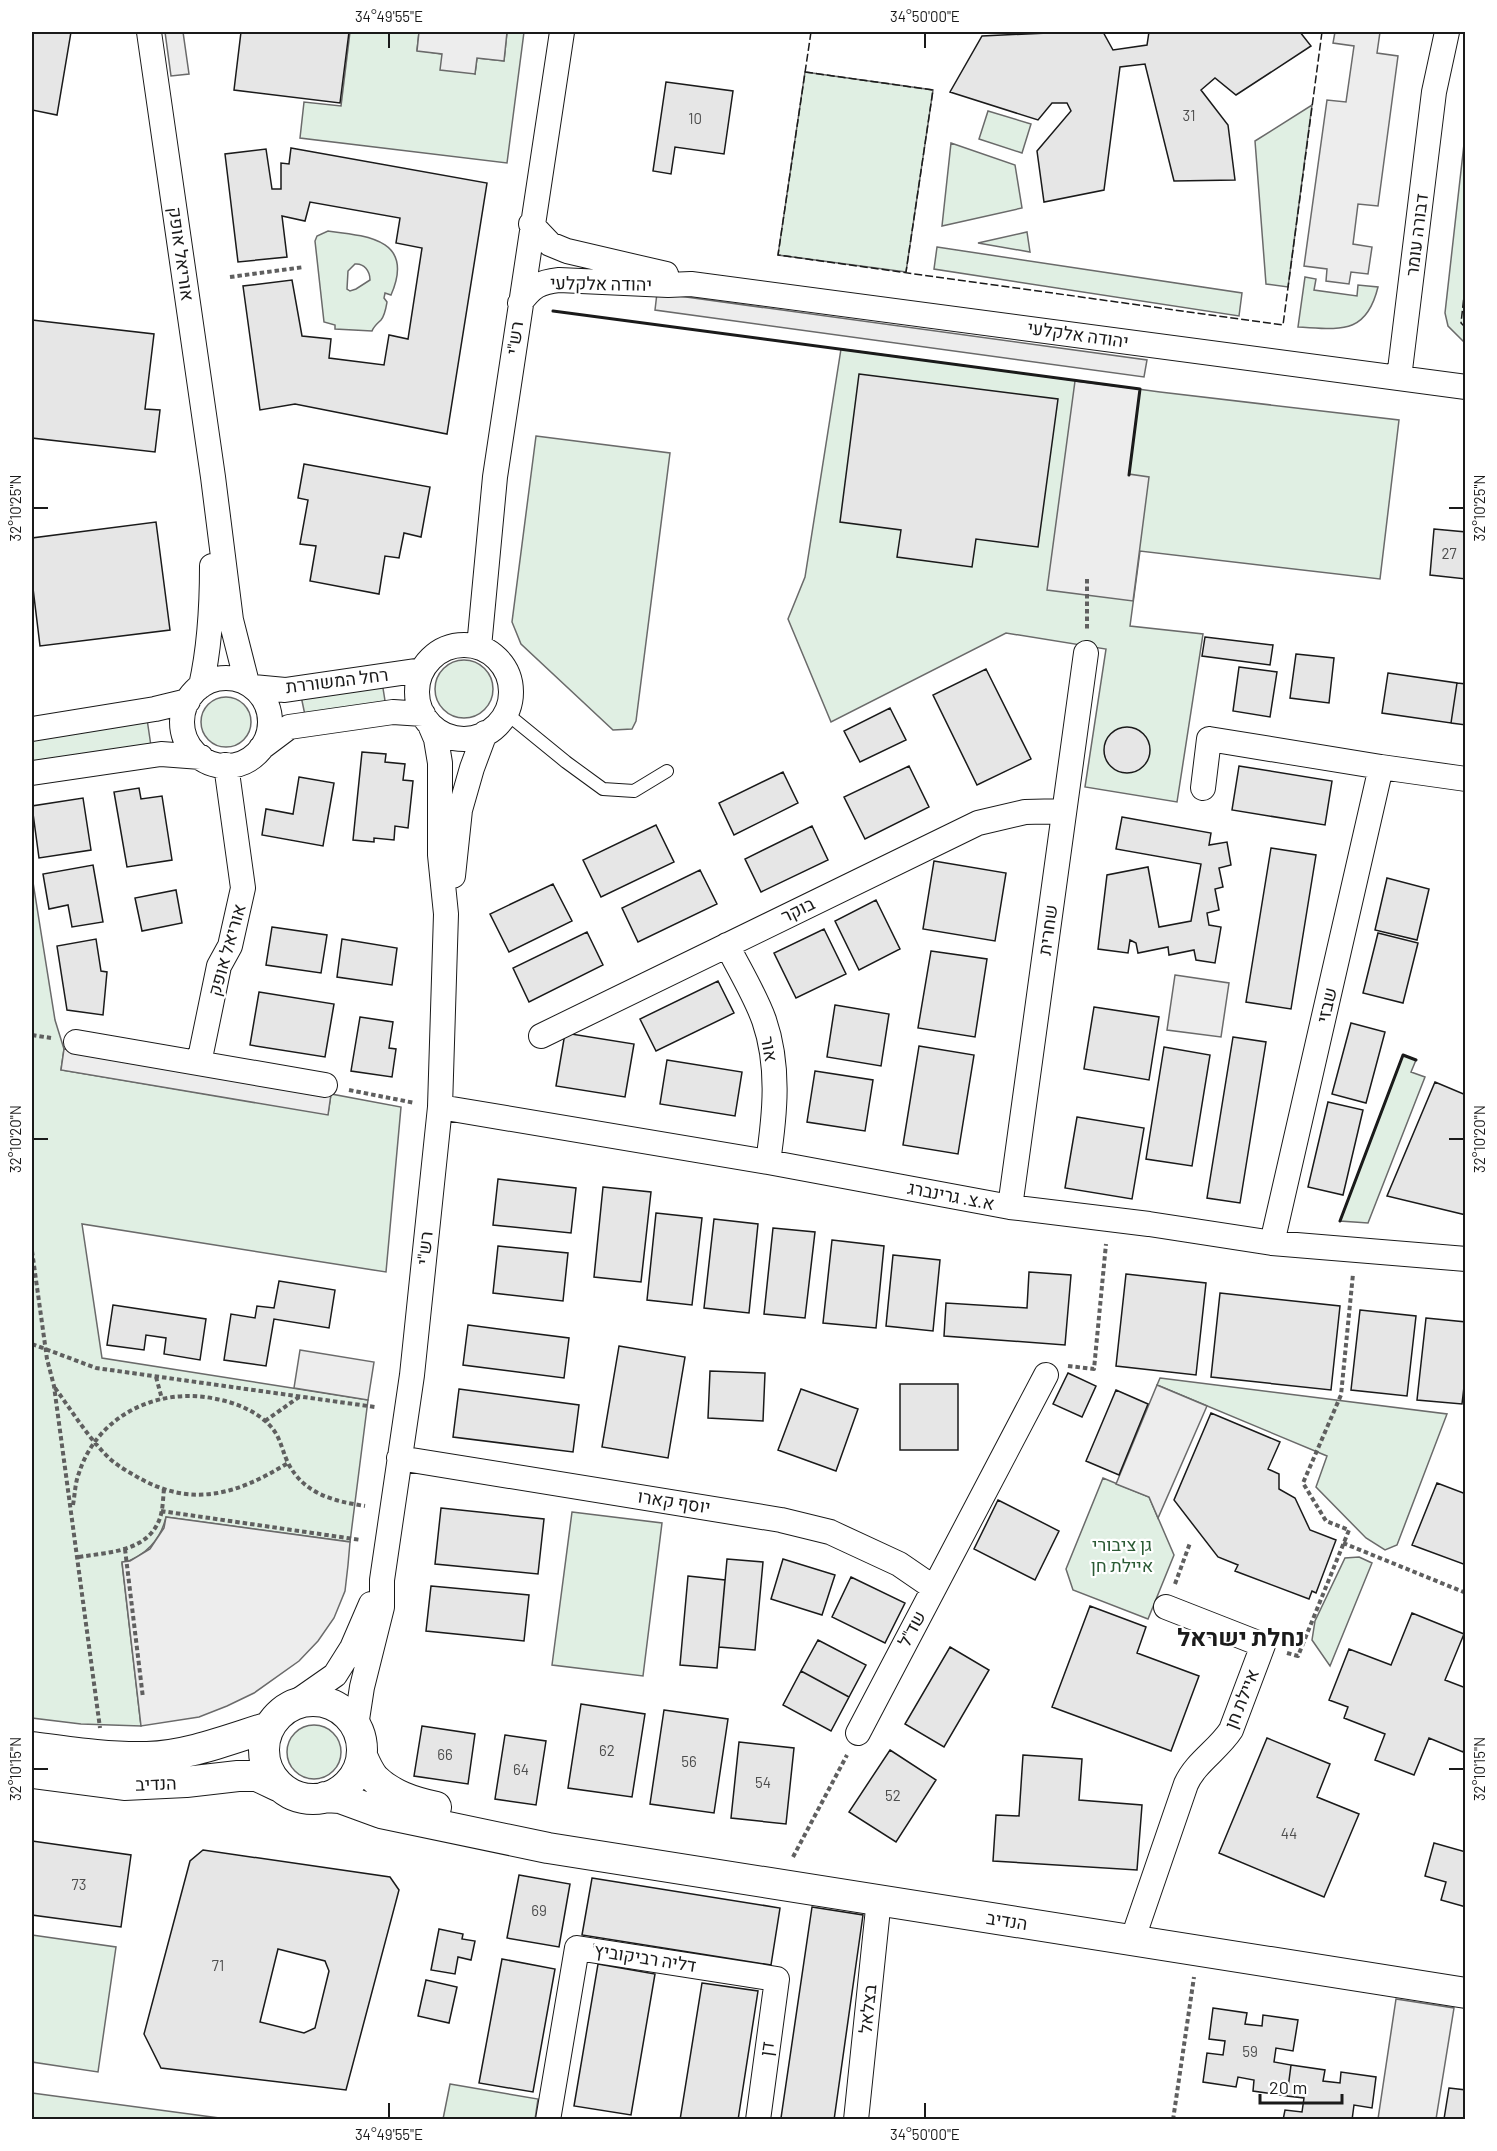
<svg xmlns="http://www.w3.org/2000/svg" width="1497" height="2151" font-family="Barlow,Heebo,sans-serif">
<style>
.green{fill:#e0efe3;stroke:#6a6a6a;stroke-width:1.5;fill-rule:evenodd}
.parking{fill:#ededed;stroke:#6a6a6a;stroke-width:1.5}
.building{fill:#e6e6e6;stroke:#1a1a1a;stroke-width:1.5;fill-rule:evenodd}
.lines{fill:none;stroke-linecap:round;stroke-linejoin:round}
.service-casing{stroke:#1a1a1a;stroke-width:14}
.minor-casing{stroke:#1a1a1a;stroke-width:26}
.tertiary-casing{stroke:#1a1a1a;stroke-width:32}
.path{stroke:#5f5f5f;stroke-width:4;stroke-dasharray:4.5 3;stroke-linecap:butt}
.service{stroke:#fff;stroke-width:12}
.minor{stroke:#fff;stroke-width:24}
.tertiary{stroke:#fff;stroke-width:30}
.fence{stroke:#1a1a1a;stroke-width:1.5;stroke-dasharray:8 3;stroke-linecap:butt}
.wall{stroke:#1a1a1a;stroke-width:3}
.ticks{fill:none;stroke:#1a1a1a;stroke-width:2}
.labels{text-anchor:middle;stroke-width:4.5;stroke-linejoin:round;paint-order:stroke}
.number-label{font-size:15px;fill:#4d4d4d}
.street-label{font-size:18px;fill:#1a1a1a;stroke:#fff}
.park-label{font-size:18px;fill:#2b5a34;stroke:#fff}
.district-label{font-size:24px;font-weight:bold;fill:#1a1a1a;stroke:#fff}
.neatline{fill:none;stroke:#1a1a1a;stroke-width:2}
.ticks-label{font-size:15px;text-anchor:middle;fill:#1a1a1a}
</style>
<rect width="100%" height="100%" fill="#fff"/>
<!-- green -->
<path class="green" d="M350,32H419L417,50L442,54L475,74L477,58L504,61L507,32H524L507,163L300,138L304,102L341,106Z
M805,72L933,90L906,272L778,255Z
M1312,105L1288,287L1266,284L1255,141Z
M988,111L1031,124L1022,153L979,139Z
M1465,135V343L1448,326L1445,313Z
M951,143L1015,165L1022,208L942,226Z
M328,231C369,236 415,240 391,295L385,293L384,298L387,302C386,308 385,315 381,320C377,324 374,326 372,331L335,329V325L324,322L315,241L317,236ZM355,264C364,263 370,271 370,280L356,289L350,291L347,289L348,271Z
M1027,232L1030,252L978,243Z
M937,247L1242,293L1239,316L934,269Z
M1305,277L1316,279L1314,290L1357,296L1358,285L1378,287C1366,336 1339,329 1298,327Z
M841,349L1160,392L1399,420L1380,579L1140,551L1130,626L1203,634L1177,802L1085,787L1106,649L1006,633L831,722L788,619L805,577Z
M536,436L670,453L636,721L632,729L613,730L521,644L512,622Z
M435 689a29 29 0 1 1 58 0a29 29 0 1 1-58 0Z
M382,682L386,707L306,720L301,696Z
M201 722a25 25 0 1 1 50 0a25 25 0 1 1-50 0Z
M147,719L151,746L32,764V737Z
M32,876L55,1020L64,1049L61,1070L328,1114L331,1094L401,1107L386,1272L82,1224L102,1358L368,1400L350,1542L166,1517C161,1539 145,1557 122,1563L141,1726L81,1724L32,1718Z
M1403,1055L1416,1060L1411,1072L1425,1077L1368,1223L1340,1221Z
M1160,1378L1447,1414L1397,1545L1385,1550L1366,1538L1316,1487L1327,1456L1157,1385Z
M1103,1478L1149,1497L1174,1555L1148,1619L1073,1590L1066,1569Z
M572,1512L662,1523L643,1676L552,1665Z
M1359,1557L1372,1563L1330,1666L1312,1640L1315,1621L1345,1558Z
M287 1752a27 27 0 1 1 54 0a27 27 0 1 1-54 0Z
M32,1935L116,1947L98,2072L32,2062Z
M450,2084L538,2099L535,2119H443Z
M32,2093L227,2119H32Z"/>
<!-- parking -->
<path class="parking" d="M165,32H183L189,74L171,76Z
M419,32H507L504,61L477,58L475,74L440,70L442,54L417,51Z
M1335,32H1380L1377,53L1398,56L1378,206L1358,204L1353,244L1372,247L1368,274L1351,272L1349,284L1326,281L1327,269L1304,266L1327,100L1346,102L1354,46L1333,43Z
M657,293L1147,360L1144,377L655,310Z
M1075,381L1140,389L1129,474L1149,477L1133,601L1047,590Z
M1175,975L1229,983L1221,1037L1167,1030Z
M64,1049L331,1094L328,1115L61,1070Z
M300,1350L374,1362L368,1400L294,1388Z
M1157,1385L1207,1406L1158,1518L1149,1497L1116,1484Z
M166,1517L350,1542L348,1565L345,1591L334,1618L318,1641L299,1661L254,1693L227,1706L199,1717L141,1726L122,1562L130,1561L150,1549L164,1528Z
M1396,1999L1454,2008L1436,2119H1378Z"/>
<!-- building -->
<path class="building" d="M32,32H71L57,115L32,110Z
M241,32H349L340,103L234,90Z
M1070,32H1103L1113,50L1147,45L1149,32H1300L1311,46L1236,95L1215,78L1201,90L1228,125L1235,180L1174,181L1145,64L1120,67L1104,190L1044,202L1037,151L1071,111L1067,103H1052L1038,120L950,92L982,36Z
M666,82L733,91L724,154L675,147L671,174L653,171Z
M291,148L487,183L447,434L295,404L260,410L243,286L292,280L302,336L331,339L329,358L384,365L389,335L408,339L422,248L396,243L400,218L310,202L305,221L282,216L287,257L238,262L225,154L266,149L272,189H281V163L289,164Z
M32,320L154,334L145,409L160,410L155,452L32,438Z
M859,374L1058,399L1038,547L976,539L972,567L897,557L901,530L840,522Z
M304,464L430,487L421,537L404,533L399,558L385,556L379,594L310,581L316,546L300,544L308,500L298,498Z
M156,522L170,630L40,646L32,580V538Z
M1434,529L1466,532V579L1430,575Z
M1205,637L1273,645L1270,665L1202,656Z
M1296,654L1334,658L1329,703L1290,698Z
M1239,667L1277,672L1270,717L1233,711Z
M986,669L1031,759L977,785L933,695Z
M1388,673L1457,683L1451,723L1382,713Z
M1457,683L1466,684V725L1451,723Z
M890,708L906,740L860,762L844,731Z
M1104 750a23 23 0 1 1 46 0a23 23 0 1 1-46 0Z
M362,752L386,754L385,762L405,764L403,780L413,781L408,828L395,826L394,840L374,838V842L353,840Z
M909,766L929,807L865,839L844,797Z
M1239,766L1332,781L1325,825L1232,810Z
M783,772L798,803L734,835L719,803Z
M299,777L334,783L323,846L262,835L266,809L293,814Z
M139,788L141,799L162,796L172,860L127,867L114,792Z
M83,798L91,850L39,858L32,806Z
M1122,817L1211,833L1209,845L1227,842L1231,865L1219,868L1223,887L1215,889L1219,910L1207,913L1209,925L1221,927L1215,963L1196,960L1194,950L1169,955L1168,947L1138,953L1136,943L1130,940L1128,953L1098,949L1107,875L1148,867L1159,927L1191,921L1201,864L1116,849Z
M656,825L674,862L601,897L583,860Z
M812,826L828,860L761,892L745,859Z
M1271,848L1316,855L1291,1009L1246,1002Z
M934,861L1006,873L995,941L923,929Z
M93,865L103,922L72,927L68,905L49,909L43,874Z
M700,870L717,904L638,942L622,908Z
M1387,878L1429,889L1417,940L1375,930Z
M553,884L572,921L509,952L490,914Z
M176,890L182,923L142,931L135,898Z
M876,900L900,949L859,970L835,921Z
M272,927L327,935L321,973L266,965Z
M824,929L846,974L796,998L774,953Z
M587,932L603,965L529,1002L513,968Z
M1378,933L1418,943L1403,1003L1363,993Z
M96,939L101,971L107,972L103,1015L67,1010L57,946Z
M342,939L397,948L392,985L337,977Z
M931,951L987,959L975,1037L918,1028Z
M718,981L734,1013L656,1051L640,1019Z
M259,992L334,1004L325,1057L250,1045Z
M835,1005L889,1014L881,1066L827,1057Z
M1094,1007L1159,1017L1149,1080L1084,1069Z
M360,1017L393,1022L389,1048L396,1049L392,1077L351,1071Z
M1351,1023L1385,1032L1366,1103L1332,1094Z
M565,1033L634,1044L625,1097L556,1086Z
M1233,1037L1266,1042L1240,1203L1207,1198Z
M919,1046L974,1055L958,1154L903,1145Z
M1164,1047L1210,1055L1192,1166L1146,1159Z
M667,1060L742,1072L735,1116L660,1104Z
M815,1071L873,1080L865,1131L807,1122Z
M1435,1082L1466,1095V1215L1387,1196Z
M1328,1102L1363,1110L1343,1195L1308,1187Z
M1077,1117L1144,1128L1132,1199L1065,1188Z
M498,1179L576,1188L571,1233L493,1225Z
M603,1187L651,1192L641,1282L594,1277Z
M656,1213L702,1218L692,1305L647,1300Z
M714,1219L758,1224L749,1313L704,1308Z
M773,1228L815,1232L805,1318L764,1314Z
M832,1240L884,1246L876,1328L823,1323Z
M498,1246L568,1253L563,1301L493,1293Z
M893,1255L940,1260L933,1331L886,1326Z
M1029,1272L1071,1275L1065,1345L944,1336L946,1303L1027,1308Z
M1126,1274L1206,1283L1196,1375L1116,1366Z
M279,1281L335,1290L329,1328L274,1319L266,1366L224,1360L231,1314L255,1318L257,1306L274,1308Z
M1220,1293L1340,1306L1331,1390L1211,1377Z
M113,1305L206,1319L200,1360L164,1354L166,1338L146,1335L144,1350L107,1345Z
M1360,1310L1416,1316L1407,1396L1351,1390Z
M1426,1318L1466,1322V1369L1462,1404L1417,1400Z
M468,1325L569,1338L564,1378L463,1365Z
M619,1346L685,1357L668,1458L602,1447Z
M710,1371L765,1373L763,1421L708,1418Z
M1068,1373L1096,1386L1082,1417L1053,1404Z
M900,1384H958V1450H900Z
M459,1389L579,1405L573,1452L453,1437Z
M801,1389L858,1409L836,1471L778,1450Z
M1116,1390L1148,1404L1119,1475L1086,1461Z
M1211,1413L1280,1442L1268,1469L1279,1474V1489L1295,1498L1310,1530L1336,1540L1316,1593L1312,1591L1309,1599L1235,1571L1238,1565L1218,1557L1174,1500Z
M1437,1483L1466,1494V1565L1412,1545Z
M998,1500L1059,1531L1035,1580L974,1549Z
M441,1508L544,1519L538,1574L435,1564Z
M727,1559L763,1562L755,1650L719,1647Z
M783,1559L835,1575L822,1615L771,1599Z
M688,1576L725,1580L717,1668L680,1665Z
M851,1577L905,1603L885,1643L832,1617Z
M431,1586L529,1595L524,1641L426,1631Z
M1090,1606L1146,1627L1137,1653L1199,1676L1171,1751L1052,1707Z
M1412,1613L1464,1634L1445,1680L1466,1688V1744L1463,1752L1429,1738L1414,1775L1375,1760L1385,1734L1344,1718L1348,1707L1329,1700L1349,1649L1391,1665Z
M818,1640L866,1665L849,1697L801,1671Z
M950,1647L989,1670L944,1747L905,1724Z
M801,1671L849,1697L831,1731L783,1705Z
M581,1704L645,1714L632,1797L568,1788Z
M664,1710L728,1719L714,1813L650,1804Z
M422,1726L475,1734L468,1784L414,1776Z
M505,1735L546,1741L536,1805L495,1799Z
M1267,1738L1330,1764L1317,1797L1359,1814L1324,1897L1219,1853Z
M739,1742L794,1748L786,1824L731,1818Z
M890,1750L936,1780L896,1842L849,1812Z
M1023,1755L1082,1759L1079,1800L1142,1805L1137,1870L993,1861L996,1815L1019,1816Z
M32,1841L131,1855L121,1927L32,1915Z
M1434,1843L1466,1852V1907L1441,1900L1446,1882L1425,1876Z
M203,1850L390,1877L399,1890L346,2090L161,2068L144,2034L190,1861ZM278,1949L325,1961L329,1971L315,2028L304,2033L260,2022Z
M519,1875L570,1884L559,1947L507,1938Z
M592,1878L780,1908L771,1965L582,1935Z
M812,1907L863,1915L834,2120L781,2118Z
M439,1929L463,1934L462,1939L475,1941L471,1960L458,1957L455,1974L431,1970Z
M502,1959L555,1969L533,2092L479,2083Z
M598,1964L655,1974L631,2115L574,2106Z
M426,1980L457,1987L449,2023L418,2016Z
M702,1983L758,1991L738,2120H680Z
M1213,2008L1247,2013L1245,2024L1262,2026L1263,2015L1298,2020L1293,2051L1276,2048L1274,2062L1291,2065L1287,2096L1253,2091L1254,2080L1238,2077L1236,2087L1203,2082L1207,2053L1223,2055L1225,2041L1209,2039Z
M1291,2065L1325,2070L1323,2081L1340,2083L1341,2072L1376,2077L1372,2108L1354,2105L1352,2120H1283L1285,2110L1302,2112L1304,2098L1287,2096Z
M1449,2088L1466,2090V2120L1444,2119Z"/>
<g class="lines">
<!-- service casing -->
<g class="service-casing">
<path id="service" d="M506,713L566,762L603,789L634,791L667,771"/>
</g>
<!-- minor casing -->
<g class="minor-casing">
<path id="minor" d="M149,32L213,477L231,620L247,683
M531,224L550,244L567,251L666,274
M520,303C532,287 539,282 559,280L668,285L691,284L1466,387
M1399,378L1434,92L1447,32
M417 692a47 47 0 1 1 94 0a47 47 0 1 1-94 0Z
M479,647L495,477L562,32
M182 722a44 44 0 1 1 88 0a44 44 0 1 1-88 0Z
M201,686C210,646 212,608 212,566
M253,687L285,690L422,670
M32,729L155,709L188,701
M261,748L289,727L393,712L423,714
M1381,767L1466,779
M32,773L161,754L201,757
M1203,788L1209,739L1381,767L1272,1243
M453,876L460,810L472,768L485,733
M727,945C739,969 755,995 764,1020C780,1066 775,1114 768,1162
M541,1036L978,823L1025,812L1064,811
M76,1042L325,1085
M199,1063L219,966L230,946L243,888L226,765
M440,1107L768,1162L1010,1207L1149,1224L1272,1243L1466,1259
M1010,1207L1086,653
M399,1458L781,1520L830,1532L899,1564L934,1588
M292,1705L335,1675L352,1648L371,1604
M356,1726L362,1687L382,1607V1580L412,1375L440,1107L446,914L440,855V763L436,739L430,725
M858,1733L1046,1375
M1132,1941L1186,1784C1196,1762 1218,1750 1231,1730L1263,1645L1166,1607
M548,2120L577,1948L777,1979L758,2120
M856,2120L879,1899"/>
</g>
<!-- tertiary casing -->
<g class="tertiary-casing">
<path id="tertiary" d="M264 1750a49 49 0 1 1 98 0a49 49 0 1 1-98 0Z
M32,1747C70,1752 108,1758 147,1757C188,1756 230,1739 269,1727
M362,1756C365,1763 369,1772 374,1778C391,1795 413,1802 436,1807
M32,1773L124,1785L186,1782L238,1776H257L278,1786
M325,1797L340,1798L381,1813L548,1848L1466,1993"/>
</g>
<!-- path -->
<path class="path" d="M230,277L304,267
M1087,579V629
M32,1035L51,1038
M349,1090L415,1103
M32,1251L47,1359L54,1386L100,1728
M32,1344L96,1368L375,1407
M1068,1366L1094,1369L1106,1244
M156,1377L162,1399
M55,1388C72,1411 87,1436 108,1457C115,1464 125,1470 134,1475C190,1509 236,1495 288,1463
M265,1421L299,1397
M73,1505C75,1494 75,1483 79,1473C96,1419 151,1390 205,1397C226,1400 247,1406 264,1420C281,1434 280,1446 288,1463C304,1494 333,1501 365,1506
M161,1511L361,1540
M1343,1543L1466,1593
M125,1549L143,1698
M79,1557C109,1552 148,1552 160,1518C163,1509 163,1498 164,1489
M1175,1584L1190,1543
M1287,1653L1298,1656L1349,1530L1326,1521L1303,1483L1341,1395L1353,1274
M793,1857L847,1755
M1173,2120L1194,1977"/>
<!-- service -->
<use href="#service" class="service"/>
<!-- minor -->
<use href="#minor" class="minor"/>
<!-- tertiary -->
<use href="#tertiary" class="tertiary"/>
<!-- fence -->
<path class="fence" d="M811,32L778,255L1283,325L1322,32
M805,72L933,90L906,272
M1466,278L1461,323L1466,328"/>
<!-- wall -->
<path class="wall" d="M553,311L1140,389L1129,475
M1340,1221L1403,1055L1416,1060"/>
</g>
<!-- ticks -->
<path class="ticks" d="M389,33V48M925,33V48M33,508H48M1449,508H1464M33,1139H48M1449,1139H1464M33,1769H48M1449,1769H1464M389,2103V2118M925,2103V2118"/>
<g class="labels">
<!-- number labels -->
<g class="number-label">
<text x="1189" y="121">31</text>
<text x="695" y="124">10</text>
<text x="1449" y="559">27</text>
<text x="607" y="1756">62</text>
<text x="445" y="1760">66</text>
<text x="689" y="1767">56</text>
<text x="521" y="1775">64</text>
<text x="763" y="1788">54</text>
<text x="893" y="1801">52</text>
<text x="1289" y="1839">44</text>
<text x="79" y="1890">73</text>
<text x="539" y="1916">69</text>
<text x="218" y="1971">71</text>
<text x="1250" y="2057">59</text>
</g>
<!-- street labels -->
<g class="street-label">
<text transform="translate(1417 235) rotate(-83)" y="6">דבורה עומר</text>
<text transform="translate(181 254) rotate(82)" y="6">אוריאל אופק</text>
<text transform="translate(601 284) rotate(1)" y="6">יהודה אלקלעי</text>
<text transform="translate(1078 335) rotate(8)" y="6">יהודה אלקלעי</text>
<text transform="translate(515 338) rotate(-82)" y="6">רש"י</text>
<text transform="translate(337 681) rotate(-7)" y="6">רחל המשוררת</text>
<text transform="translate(798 910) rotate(-26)" y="6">בוקר</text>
<text transform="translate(1048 930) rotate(-82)" y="6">שחרית</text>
<text transform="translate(227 950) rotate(-74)" y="6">אוריאל אופק</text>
<text transform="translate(1327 1005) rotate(-77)" y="6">שבזי</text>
<text transform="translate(769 1049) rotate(80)" y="6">אור</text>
<text transform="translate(951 1196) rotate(11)" y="6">א.צ. גרינברג</text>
<text transform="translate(425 1248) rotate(-84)" y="6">רש"י</text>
<text transform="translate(674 1502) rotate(9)" y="6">יוסף קארו</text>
<text transform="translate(912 1629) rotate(-62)" y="6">שד"ל</text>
<text transform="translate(1242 1699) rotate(-68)" y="6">איילת חן</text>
<text transform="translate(156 1784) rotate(-2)" y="6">הנדיב</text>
<text transform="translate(1007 1921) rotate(9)" y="6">הנדיב</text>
<text transform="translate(644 1958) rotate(9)" y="6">'דליה רביקוביץ</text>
<text transform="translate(868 2009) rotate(-84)" y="6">בצלאל</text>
<text transform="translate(767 2049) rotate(-82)" y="6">דן</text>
</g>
<!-- park labels -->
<g class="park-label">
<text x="1122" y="1551">גן ציבורי<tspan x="1122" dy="21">איילת חן</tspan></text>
</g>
<!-- district labels -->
<g class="district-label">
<text x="1241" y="1646">נחלת ישראל</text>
</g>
</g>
<!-- border -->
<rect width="1497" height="2151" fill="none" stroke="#ffffff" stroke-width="66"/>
<!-- scale -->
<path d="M1260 2094v9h82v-9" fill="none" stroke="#1a1a1a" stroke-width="3"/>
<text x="1269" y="2094" font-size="18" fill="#1a1a1a" stroke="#ffffff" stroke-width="4.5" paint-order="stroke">20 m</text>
<rect x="33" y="33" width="1431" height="2085" class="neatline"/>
<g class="ticks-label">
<text x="389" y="22">34°49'55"E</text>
<text x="925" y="22">34°50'00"E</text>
<text transform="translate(16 508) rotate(-90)" y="5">32°10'25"N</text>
<text transform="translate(1480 508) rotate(-90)" y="5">32°10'25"N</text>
<text transform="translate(16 1139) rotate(-90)" y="5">32°10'20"N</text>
<text transform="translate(1480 1139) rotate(-90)" y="5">32°10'20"N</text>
<text transform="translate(16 1769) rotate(-90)" y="5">32°10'15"N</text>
<text transform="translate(1480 1769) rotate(-90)" y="5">32°10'15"N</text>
<text x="389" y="2140">34°49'55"E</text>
<text x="925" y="2140">34°50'00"E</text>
</g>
</svg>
